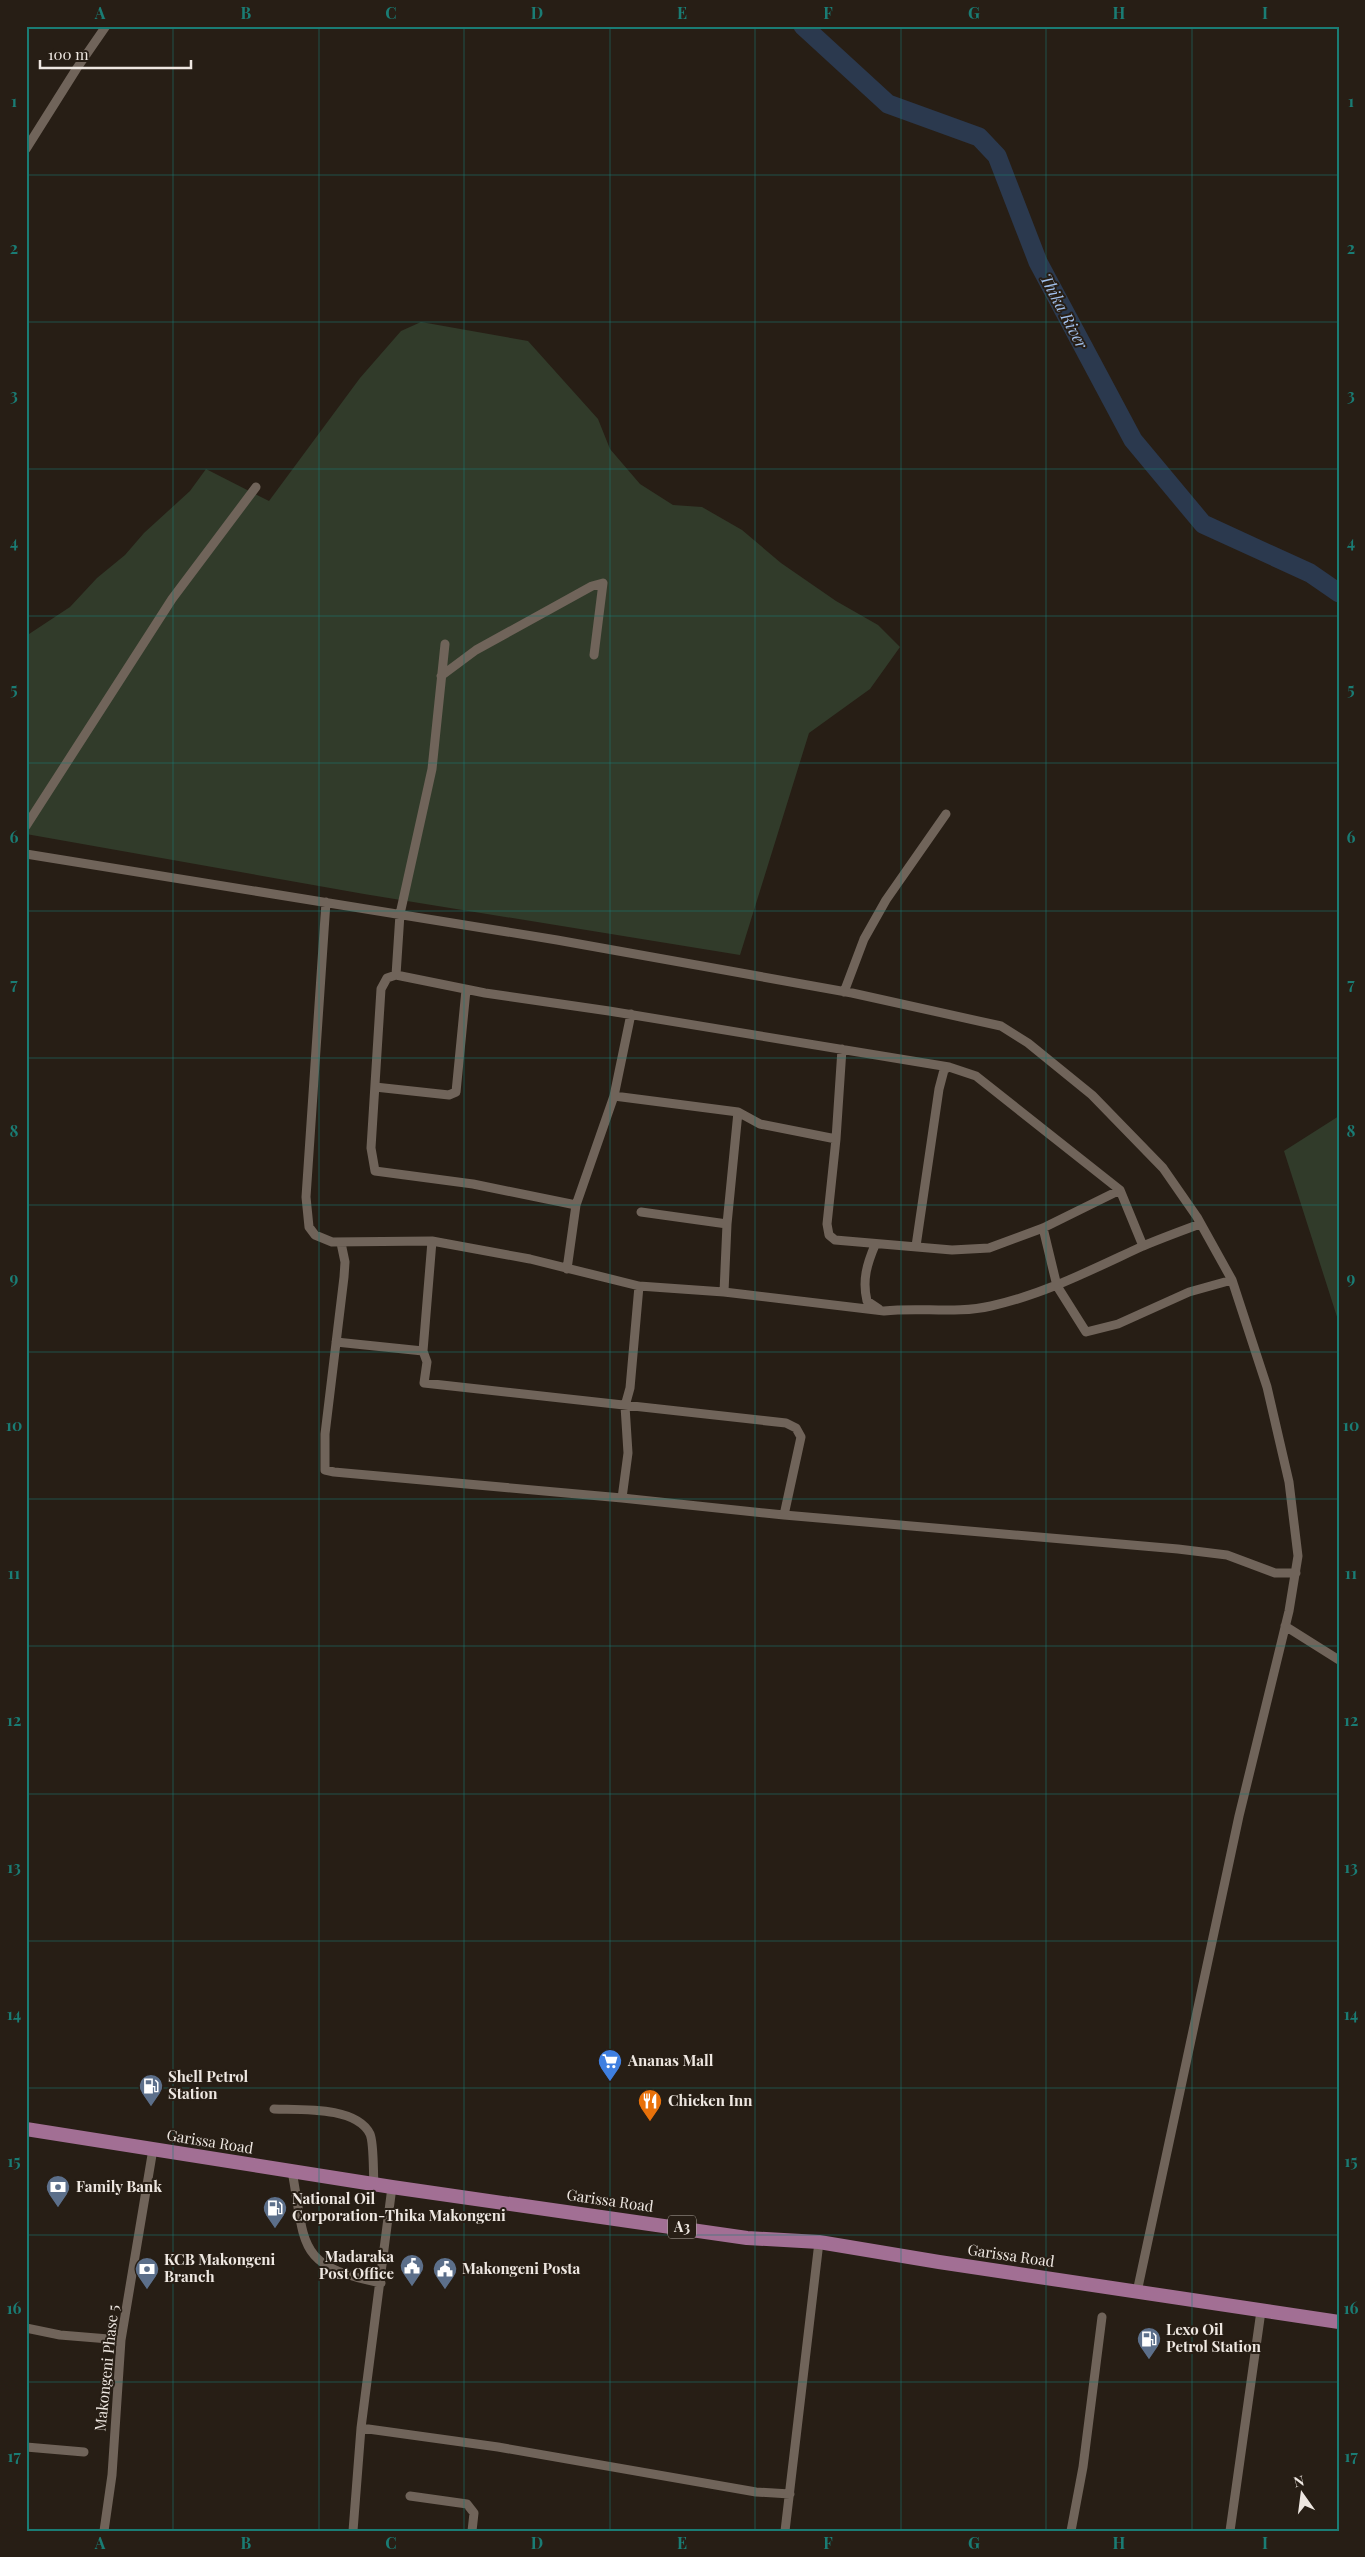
<svg xmlns="http://www.w3.org/2000/svg" width="1365" height="2557" font-family="'Playfair Display',serif">
<style>
.green{fill:#313b2a}
.lines{fill:none;stroke-linecap:round;stroke-linejoin:round}
.river{stroke:#2b394e;stroke-width:19}
.minor{stroke:#70645a;stroke-width:9}
.trunk{stroke:#a26f94;stroke-width:14}
.grid{fill:none;stroke:#1a7c74;stroke-width:1;stroke-opacity:0.55}
.labels{text-anchor:middle;stroke-width:4;stroke-linejoin:round;paint-order:stroke}
.shield{fill:#271e15;stroke:#b2aba4;stroke-width:1}
.shield-label{font-size:14px;font-weight:bold;fill:#eee7e1}
.poi-label{font-size:15px;font-weight:bold;fill:#eee7e1;stroke:#271e15;text-anchor:start}
.street-label{font-size:15px;fill:#eee7e1;stroke:#271e15}
.water-label{font-size:16px;font-style:italic;fill:#a2c1ed;stroke:#271e15}
.neatline{fill:none;stroke:#1a7c74;stroke-width:2}
.grid-label{font-size:16px;text-anchor:middle;font-weight:bold;fill:#1a7c74}
</style>
<rect width="100%" height="100%" fill="#271e15"/>
<!-- green -->
<path class="green" d="M421,322L528,341L598,419L610,449L640,484L673,505L702,507L742,530L781,563L836,601L878,625L900,647L870,689L809,733L740,955L364,894L26,834V636L70,607L97,578L125,555L144,533L190,491L206,469L269,501L360,378L401,331Z
M1339,1116V1323L1284,1151Z"/>
<g class="lines">
<!-- river -->
<path class="river" d="M803,26L888,104L979,137L997,156L1038,262L1133,440L1203,524L1310,573L1339,593"/>
<!-- minor -->
<path class="minor" d="M26,149L77,68L106,26
M445,644L432,769L400,914L396,975L387,978L381,989L371,1148L375,1171L473,1184L576,1205L614,1096L631,1014
M441,676L476,650L592,586L603,583L594,655
M26,826L172,599L256,487
M26,854L557,940L852,993L1001,1026L1028,1043L1092,1095L1163,1168L1197,1217L1232,1280L1267,1387L1289,1482L1298,1556L1289,1611L1239,1816L1137,2292
M326,902L306,1197L309,1227L315,1235L332,1242L432,1241L530,1259L639,1286L724,1292L884,1311C920,1307 956,1314 991,1306C1045,1294 1093,1269 1143,1246C1162,1238 1181,1231 1200,1224
M396,975L485,993L609,1011L949,1067
M844,992L864,939L886,900L946,814
M375,1087L449,1095L456,1092L466,990
M614,1096L738,1112L760,1124L836,1139L827,1224L829,1235L835,1240L952,1250L989,1248L1043,1228L1120,1190
M836,1139L842,1049
M641,1212L727,1224
M1043,1228L1057,1286L1086,1332L1118,1324L1189,1292L1232,1280
M432,1241L423,1351L427,1362L424,1383L786,1423L796,1428L801,1437L784,1515
M341,1243L345,1262L344,1277L325,1434V1470L334,1472L622,1498L628,1453L625,1406L630,1388L639,1286
M875,1245C867,1264 862,1280 867,1301L879,1309
M916,1246L939,1089L944,1070L949,1067L976,1076L1120,1190L1143,1246
M567,1269L576,1205
M724,1292L727,1224L738,1112
M336,1342L423,1351
M622,1498L784,1515L1178,1549L1227,1555L1275,1573H1296
M1285,1626L1339,1660
M274,2109C300,2110 356,2106 370,2134C374,2143 373,2172 374,2184
M292,2171C306,2247 296,2266 381,2283
M26,2328L60,2335L121,2340
M361,2428L498,2447L756,2492L790,2494
M26,2447L84,2452
M410,2496L467,2504L474,2513L472,2531
M104,2531L112,2475L121,2340L153,2149
M353,2531L361,2428L392,2187
M785,2531L819,2242
M1071,2531L1083,2467L1102,2317
M1230,2531L1261,2311"/>
<!-- trunk -->
<path class="trunk" d="M26,2129L392,2187L747,2238L819,2242L939,2262L1339,2322"/>
</g>
<!-- grid -->
<path class="grid" d="M173,26V2531M319,26V2531M464,26V2531M610,26V2531M755,26V2531M901,26V2531M1046,26V2531M1192,26V2531M26,175H1339M26,322H1339M26,469H1339M26,616H1339M26,763H1339M26,911H1339M26,1058H1339M26,1205H1339M26,1352H1339M26,1499H1339M26,1646H1339M26,1794H1339M26,1941H1339M26,2088H1339M26,2235H1339M26,2382H1339"/>
<!-- icons -->
<defs>
<g id="supermarket-pin" transform="scale(1.25)"><path d="M0 17L-7.5 6A9.5 9.5 0 1 1 7.5 6Z" fill="#3f7fe0" stroke="#271e15"/><path d="M-6-5.5h2.5l.6 2H6L4.5 2H-2.5L-4.4-4H-6ZM-1.5 3.2a1.3 1.3 0 1 0 .1 0ZM3 3.2a1.3 1.3 0 1 0 .1 0Z" fill="#fff"/></g>
<g id="fuel-pin" transform="scale(1.25)"><path d="M0 17L-7.5 6A9.5 9.5 0 1 1 7.5 6Z" fill="#5c6f8a" stroke="#271e15"/><path d="M-5.5-6h7V0h2V4h1.3V-2.5L3-4.5l.8-.8L6-3V5H2.5V1h-1V6h-7ZM-4.2-4.7v3.2H.2V-4.7Z" fill="#fff"/></g>
<g id="restaurant-pin" transform="scale(1.25)"><path d="M0 17L-7.5 6A9.5 9.5 0 1 1 7.5 6Z" fill="#e8710a" stroke="#271e15"/><path d="M-5-6h1v4h1v-4h1v4h1v-4h1v5L-1.5 .5V6h-2V.5L-5-1ZM5-6V6H3V1.5H1.5Q1.5-4 5-6Z" fill="#fff"/></g>
<g id="bank-pin" transform="scale(1.25)"><path d="M0 17L-7.5 6A9.5 9.5 0 1 1 7.5 6Z" fill="#5c6f8a" stroke="#271e15"/><path d="M-6-4H6V4H-6ZM0-2.3a2.3 2.3 0 1 0 0 4.6a2.3 2.3 0 1 0 0-4.6Z" fill="#fff"/></g>
<g id="civic-pin" transform="scale(1.25)"><path d="M0 17L-7.5 6A9.5 9.5 0 1 1 7.5 6Z" fill="#5c6f8a" stroke="#271e15"/><path d="M-.6-6.5H3V-4.5H.6V-3L4-1V1h2V6H-6V1h2V-1L-.6-3ZM-1.2 2.5V6h2.4V2.5Z" fill="#fff"/></g>
</defs>
<g fill-rule="evenodd">
<use href="#supermarket-pin" x="610" y="2061"/>
<use href="#fuel-pin" x="151" y="2086"/>
<use href="#restaurant-pin" x="650" y="2101"/>
<use href="#bank-pin" x="58" y="2187"/>
<use href="#fuel-pin" x="275" y="2208"/>
<use href="#civic-pin" x="412" y="2266"/>
<use href="#bank-pin" x="147" y="2269"/>
<use href="#civic-pin" x="445" y="2269"/>
<use href="#fuel-pin" x="1149" y="2339"/>
</g>
<g class="labels">
<!-- shield labels -->
<rect class="shield" x="668" y="2215.5" width="28" height="23" rx="4"/>
<g class="shield-label">
<text x="682" y="2232">A3</text>
</g>
<!-- poi labels -->
<g class="poi-label">
<text x="628" y="2066">Ananas Mall</text>
<text x="168" y="2082">Shell Petrol<tspan x="168" dy="17">Station</tspan></text>
<text x="668" y="2106">Chicken Inn</text>
<text x="76" y="2192">Family Bank</text>
<text x="292" y="2204">National Oil<tspan x="292" dy="17">Corporation-Thika Makongeni</tspan></text>
<text x="394" y="2262" text-anchor="end">Madaraka<tspan x="394" dy="17">Post Office</tspan></text>
<text x="164" y="2265">KCB Makongeni<tspan x="164" dy="17">Branch</tspan></text>
<text x="462" y="2274">Makongeni Posta</text>
<text x="1166" y="2335">Lexo Oil<tspan x="1166" dy="17">Petrol Station</tspan></text>
</g>
<!-- street labels -->
<g class="street-label">
<text transform="translate(210 2142) rotate(9)" y="5">Garissa Road</text>
<text transform="translate(610 2201) rotate(8)" y="5">Garissa Road</text>
<text transform="translate(1011 2256) rotate(8)" y="5">Garissa Road</text>
<text transform="translate(107 2368) rotate(-84)" y="5">Makongeni Phase 5</text>
</g>
<!-- water labels -->
<g class="water-label">
<text transform="translate(1064 311) rotate(62)" y="6">Thika River</text>
</g>
</g>
<!-- border -->
<rect width="1365" height="2557" fill="none" stroke="#271e15" stroke-width="55"/>
<!-- north arrow -->
<g transform="translate(1302 2494) rotate(346)" stroke="#271e15" stroke-width="4" paint-order="stroke">
<path d="M0-4L9 19L0 12L-9 19Z" fill="#eee7e1"/>
<text y="-8" font-size="14" font-weight="bold" text-anchor="middle" fill="#eee7e1">N</text>
</g>
<!-- scale -->
<path d="M40 60v8h151v-8" fill="none" stroke="#eee7e1" stroke-width="2.5"/>
<text x="48" y="60" font-size="15" fill="#eee7e1" stroke="#271e15" stroke-width="4" paint-order="stroke">100 m</text>
<rect x="28" y="28" width="1310" height="2502" class="neatline"/>
<g class="grid-label">
<text x="100" y="19">A</text>
<text x="246" y="19">B</text>
<text x="391" y="19">C</text>
<text x="537" y="19">D</text>
<text x="682" y="19">E</text>
<text x="828" y="19">F</text>
<text x="974" y="19">G</text>
<text x="1119" y="19">H</text>
<text x="1265" y="19">I</text>
<text x="14" y="107">1</text>
<text x="1351" y="107">1</text>
<text x="14" y="254">2</text>
<text x="1351" y="254">2</text>
<text x="14" y="401">3</text>
<text x="1351" y="401">3</text>
<text x="14" y="548">4</text>
<text x="1351" y="548">4</text>
<text x="14" y="695">5</text>
<text x="1351" y="695">5</text>
<text x="14" y="843">6</text>
<text x="1351" y="843">6</text>
<text x="14" y="990">7</text>
<text x="1351" y="990">7</text>
<text x="14" y="1137">8</text>
<text x="1351" y="1137">8</text>
<text x="14" y="1284">9</text>
<text x="1351" y="1284">9</text>
<text x="14" y="1431">10</text>
<text x="1351" y="1431">10</text>
<text x="14" y="1579">11</text>
<text x="1351" y="1579">11</text>
<text x="14" y="1726">12</text>
<text x="1351" y="1726">12</text>
<text x="14" y="1873">13</text>
<text x="1351" y="1873">13</text>
<text x="14" y="2020">14</text>
<text x="1351" y="2020">14</text>
<text x="14" y="2167">15</text>
<text x="1351" y="2167">15</text>
<text x="14" y="2314">16</text>
<text x="1351" y="2314">16</text>
<text x="14" y="2462">17</text>
<text x="1351" y="2462">17</text>
<text x="100" y="2549">A</text>
<text x="246" y="2549">B</text>
<text x="391" y="2549">C</text>
<text x="537" y="2549">D</text>
<text x="682" y="2549">E</text>
<text x="828" y="2549">F</text>
<text x="974" y="2549">G</text>
<text x="1119" y="2549">H</text>
<text x="1265" y="2549">I</text>
</g>
</svg>
